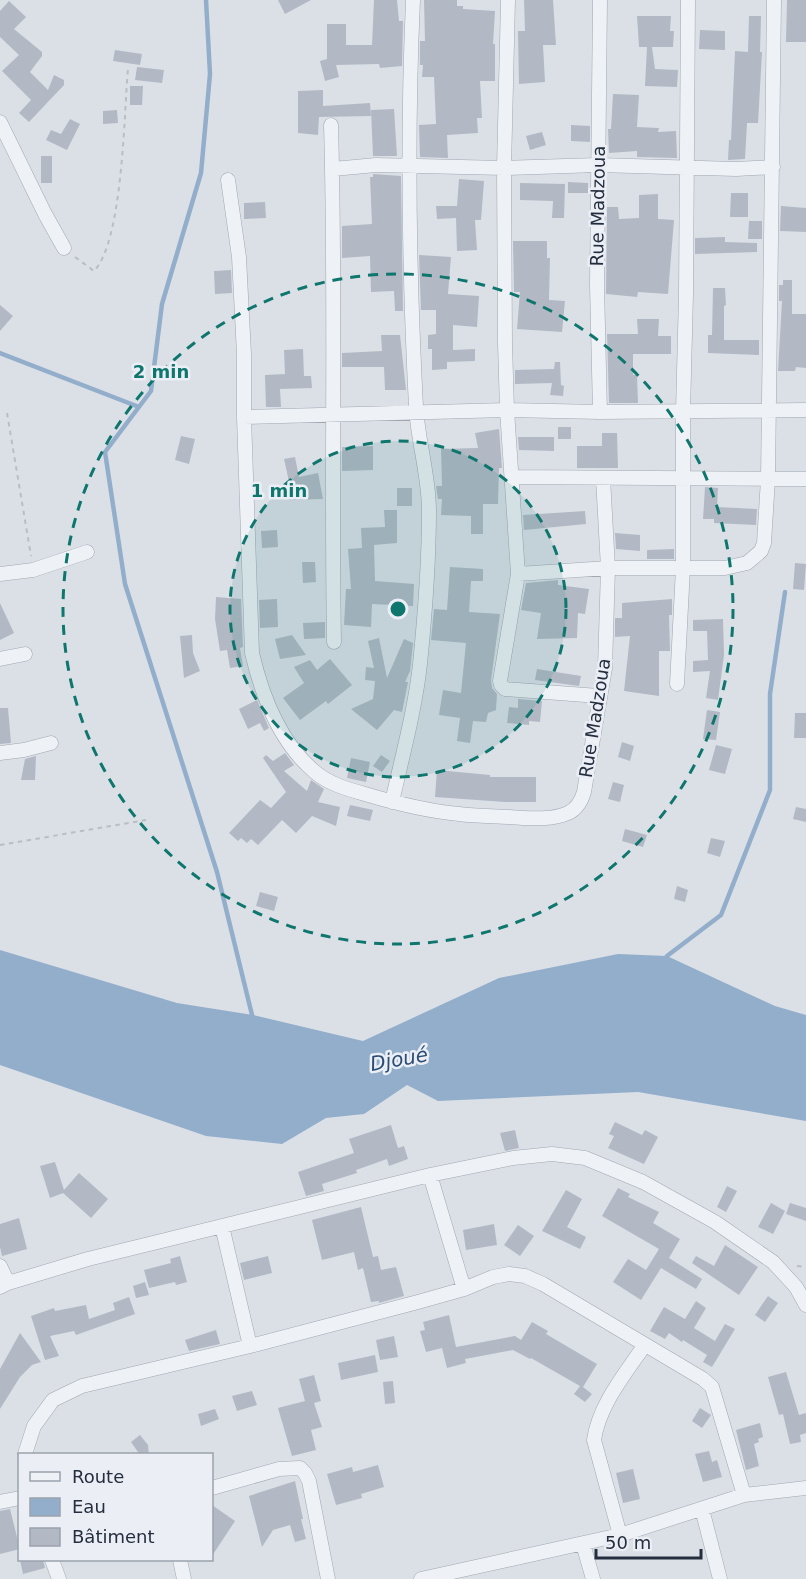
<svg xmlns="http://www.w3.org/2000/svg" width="806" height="1579" font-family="'DejaVu Sans',sans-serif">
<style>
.water{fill:#93aecb}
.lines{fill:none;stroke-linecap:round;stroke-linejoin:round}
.stream{stroke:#93aecb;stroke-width:4.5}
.building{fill:#b2b9c4}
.street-casing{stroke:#a0a7b1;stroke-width:15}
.path{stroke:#b9bec5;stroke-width:2;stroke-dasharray:4.5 4.5;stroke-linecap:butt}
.street{stroke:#eef1f5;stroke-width:14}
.ring{fill:none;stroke:#0f766e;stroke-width:3;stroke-dasharray:10 8}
.labels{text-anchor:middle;stroke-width:5;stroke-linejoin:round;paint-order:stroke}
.street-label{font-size:18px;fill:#242e3e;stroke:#ebeff5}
.water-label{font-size:20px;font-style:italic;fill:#2b4d75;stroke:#ebeff5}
.centre{fill:#0f766e;stroke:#ebeff5;stroke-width:3}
.ring-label{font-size:18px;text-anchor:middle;font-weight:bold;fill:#0f766e;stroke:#ebeff5;stroke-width:5;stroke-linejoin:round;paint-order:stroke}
</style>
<rect width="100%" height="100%" fill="#dbe0e7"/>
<!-- water -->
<path class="water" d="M0,950L177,1003L253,1015L363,1041L499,978L618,954L667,956L775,1006L806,1015V1121L638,1092L438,1101L407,1085L364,1114L326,1118L282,1144L206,1136L0,1065Z"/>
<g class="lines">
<!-- stream -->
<path class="stream" d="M206,0L210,74L201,173L162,304L151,391L105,452L125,584L217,872L253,1019
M0,353L139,407
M667,956L721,915L770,790V694L785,592"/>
</g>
<!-- building -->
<path class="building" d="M278,0H311L285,14Z
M374,0H397L399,21H403L402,66L380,68L379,64L336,65L339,77L325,81L320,61L327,59V24H346V45H372Z
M424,0H457V6H463V9L495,11L493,44H495V81H480L482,118H477L478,133L447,135L448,158L420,157L419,125L436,124L434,77H422L423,65H420V41H425Z
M524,0H553L556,45H543L545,82L519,84L518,31H525Z
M787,0H806V42H786Z
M9,1L26,17L14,29L42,52V56L30,72L48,90L54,75L64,80V85L29,122L19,113L31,100L2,71L19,55L0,37V11Z
M637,16H671L670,31H674L673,47H639Z
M749,16H761L760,52H762L758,123H747L745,159L728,160L729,140H731L735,51L748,52Z
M700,30L725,31V50L699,49Z
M647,47H652L655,69L678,70L677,87L645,86Z
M115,50L142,54L140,65L113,61Z
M137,67L164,70L162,83L135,80Z
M130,86H143L142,105H130Z
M323,90V106L370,103L371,116L319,117L318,135L298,133V91Z
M613,94L639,95L637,127L659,128L658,132L676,131L677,158L637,157V151L609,153L608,129H611Z
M394,109L397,156H373L371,110Z
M117,110L118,123L103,124V111Z
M70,119L80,124L67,150L46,140L51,130L61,134Z
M571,125L590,126V142L571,141Z
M542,132L546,145L530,150L526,136Z
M41,156H52V183H41Z
M373,174L401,176L403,311H395L394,291L371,292L370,256L342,258V226L372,224L370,177H373Z
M459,179L484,181L481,220H475L477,250L457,251L456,218L437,219L436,206H457Z
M568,182L588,183V193H568Z
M520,183L565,184L564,218H552L553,201L520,200Z
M731,193H748V217H730Z
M658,194V219L674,220L668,294L638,292L637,297L606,294L607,207H618L619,219L639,218V195Z
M265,202L266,218L244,219V203Z
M781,206L806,208V232L780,231Z
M749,221H762V239H748Z
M725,237V242L757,243V252L695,254V238Z
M513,241H547V258H550L549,300L565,301L562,332L517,329L520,292H514Z
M419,255L451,257L448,294L479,296L477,327L453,325V350L475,349V361L447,362V369L432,370V349H428V335L436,334V310H421Z
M231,270L232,293L215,294L214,271Z
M783,280H792V314H806V368L796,367L795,371H778L782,301H779V285H783Z
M713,288H725L726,305L724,306V340H759V355L708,353V335H712Z
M0,305L13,316L0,331Z
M637,319H659L658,336H671V354H633V375H637L638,403H609L607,334H638Z
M381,335H400L406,390H385L384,367H342V353L382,351Z
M303,349L304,376H311L312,388L280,389L281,407H266L265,375L285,374L284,350Z
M555,362H560L561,385L564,386L563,396L550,395L552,383L515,384V370L554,369Z
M558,427H571V439H558Z
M499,429L502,468H499L498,504H483V534H471V516L441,515L442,499H438L436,486H442L441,449L478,448L475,433Z
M602,433H617L618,468H577V446H602Z
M181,436L195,439L189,464L175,460Z
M518,437H554V451L519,450Z
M373,446V470L342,471V447Z
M295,457L299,477L318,473L323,499L289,500L288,477L284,459Z
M705,487L718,488L717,507L757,509L756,525L714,523V519H703Z
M397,488H412V506H397Z
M384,510H397V543L374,545L375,581L414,584L413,606L372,604L371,627L344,625L346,589H351L348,549L362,548L361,528L385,527Z
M585,511L586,524L524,530L523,515Z
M277,530L278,547L262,548L261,531Z
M615,533L640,535V551L616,549Z
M674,549V559H647V550Z
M302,562H315L316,582L303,583Z
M795,563L806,564L804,590L793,589Z
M450,567L483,569V581H471L469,612L500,614L491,680L492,688L497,694L496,710L488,713L486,722L473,721L470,743L457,741L460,718L439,715L443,690L461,693L466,643L431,640L434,609L447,610Z
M558,580V585L589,589L585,614L578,613L577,638L537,639L541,613L521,610L526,583Z
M216,597L241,599L243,647L240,648L243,666L230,668L227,650L220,651L215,619Z
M277,599L278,627L260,628L259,600Z
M672,599V615H669L670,651H659V696L624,691L630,636L615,637V618H622V603Z
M0,603L14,633L0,640Z
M723,619L724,655L718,700L706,698L710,671L693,672V661L708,660L707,631H693V620Z
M325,622V638L304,639L303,623Z
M192,635L193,653L200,671L184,678L180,636Z
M292,635L306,655L280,659L275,639Z
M379,638L387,678L404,639L413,643L410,671L405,682H408L402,712L394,710L377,730L351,709L373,699L375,681L365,680L366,667L374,668L368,641Z
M330,659L352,685L328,704L326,701L300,720L283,698L304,683L294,667L310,660L317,670Z
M537,669L581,676L579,686L535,680Z
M518,699L542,701L540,722L529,721V725L507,723L509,707L518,708Z
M257,700L269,728L264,731L260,723L248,729L239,709Z
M0,708H8L11,743L0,744Z
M707,710L720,712L716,740L703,739Z
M795,713H806V738H794Z
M622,742L634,746L630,761L618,757Z
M716,745L732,749L725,774L709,770Z
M285,753L294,765L284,771L307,791L311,780L324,789L318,802L340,807L336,826L312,816L296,833L282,820L258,845L251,839L247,843L241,838L238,841L229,833L260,800L271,808L286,792L263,758L266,755L273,761Z
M381,755L390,761L382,772L373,766Z
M36,756L35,780H21L25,759Z
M351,758L370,762L366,782L347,778Z
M437,770L490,775V777H536V802H505L435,797Z
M613,782L624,785L620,802L608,799Z
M350,805L373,810L370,821L347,816Z
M796,807L806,809V822L793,819Z
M625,829L647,835L643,847L622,841Z
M711,838L725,841L720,857L707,853Z
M677,886L688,890L685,902L674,899Z
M260,892L278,897L274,911L256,906Z
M615,1122L642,1135L645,1130L658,1137L644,1164L608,1148L614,1136L609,1134Z
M391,1125L398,1148L404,1146L408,1159L389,1166L387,1159L356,1170L357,1173L322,1184L324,1191L306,1196L298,1172L354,1153L349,1139Z
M515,1130L519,1148L505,1151L500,1133Z
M55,1162L64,1190L79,1173L108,1199L91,1218L63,1193L50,1198L40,1166Z
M727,1186L737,1191L726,1212L717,1207Z
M618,1188L630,1194L628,1197L659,1212L653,1223L680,1239L669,1258L702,1279L696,1289L661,1268L641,1300L613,1282L628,1259L646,1270L659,1249L602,1216Z
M566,1190L582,1199L567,1227L586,1237L580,1249L542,1231Z
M771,1203L785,1211L773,1234L758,1227Z
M790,1203L806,1208V1221L786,1214Z
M361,1207L373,1257L378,1256L381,1270L396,1267L404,1296L379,1303V1301L371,1302L363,1268L358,1270L354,1252L322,1260L312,1220Z
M19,1218L27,1249L2,1256L0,1247V1224Z
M494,1224L497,1245L466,1250L463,1230Z
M518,1225L534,1236L520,1256L504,1245Z
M725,1245L758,1267L739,1295L692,1263L696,1256L714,1266Z
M180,1256L187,1282L176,1285L175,1282L149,1288L144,1270L171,1263L170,1259Z
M268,1256L272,1273L244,1280L240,1263Z
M145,1282L149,1295L136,1298L133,1286Z
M768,1296L778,1303L765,1322L755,1315Z
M129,1297L135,1314L76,1335L74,1331L50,1336L59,1356L45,1360L31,1316L54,1308L55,1311L86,1305L89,1319L115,1310L113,1303Z
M696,1301L706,1308L694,1328L715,1341L725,1324L735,1329L712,1367L703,1362L707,1355L683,1340L682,1342L669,1333L665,1339L650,1331L664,1307L685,1319Z
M449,1315L456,1347L515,1336L521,1340L532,1322L548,1331L546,1334L597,1364L583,1387L592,1394L585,1402L574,1394L580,1386L531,1358L530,1359L513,1350L465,1359L466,1363L447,1368L442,1348L426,1352L420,1331L425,1330L423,1322Z
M216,1330L220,1344L189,1351L185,1340Z
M20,1333L41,1362L32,1365L20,1377L0,1409V1369Z
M394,1336L398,1357L380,1360L376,1340Z
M375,1355L378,1372L341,1380L338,1363Z
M786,1372L799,1415L806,1413V1433L800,1435L801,1442L790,1444L783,1414L779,1415L768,1377Z
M314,1375L321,1401L314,1403L322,1427L311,1430L316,1450L292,1456L278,1408L305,1401L299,1379Z
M393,1381L395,1403L385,1404L383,1382Z
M252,1391L257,1405L237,1411L232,1396Z
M700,1408L711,1415L702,1428L692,1421Z
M215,1409L219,1419L201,1426L198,1414Z
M760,1423L763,1437L758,1439L759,1442L754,1444L759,1466L746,1470L736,1430Z
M140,1435L148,1445L149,1455H140L131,1442Z
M709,1451L712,1462L717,1460L722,1477L703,1482L695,1454Z
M378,1465L384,1487L361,1494L362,1498L336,1505L327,1474L352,1467L353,1472Z
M633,1469L640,1499L623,1503L616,1473Z
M295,1481L303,1519H301L306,1539L295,1542L290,1525L273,1530L262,1547L249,1496Z
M212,1505L235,1521L212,1556Z
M10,1509L20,1549L0,1554V1511Z
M20,1560H43L45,1568L23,1574Z"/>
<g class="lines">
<!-- street casing -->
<g class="street-casing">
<path id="street" d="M508,0L504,168L505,343L507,410L518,574L500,681L501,685L505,689L599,696
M0,122L45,214L64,248
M331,125C336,297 331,470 334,642
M333,169L376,165L504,168L598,165L736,169L773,167
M228,180L239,257L244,354V417L252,653C262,696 280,743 315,772C329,784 347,789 365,794C395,803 427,811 459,814C475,816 492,816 509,817C527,818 551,821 568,813C577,809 581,802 584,792L605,668L608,568L603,478
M600,412L597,285L600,0
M244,417L507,410L600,412L806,410
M512,477L806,479
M0,574L33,570L87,552
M518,574L608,568H725L747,563L761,551L764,543L768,479L774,0
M0,659L25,654
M677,684L683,568V412L686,294L688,0
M0,753L24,750L51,743
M392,802C402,757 415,710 420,664C425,614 429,561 429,511C429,476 418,442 416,407C409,272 407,135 413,0
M430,1175L464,1289
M222,1226L250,1346
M0,1266L8,1283
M0,1287L8,1283L88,1259L430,1175L513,1158L552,1154L585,1158L643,1182L715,1222L773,1262L796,1287L806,1305
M25,1454L34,1426L53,1400L82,1386L250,1346L418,1302L464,1289L493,1277L509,1274L525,1276L543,1284L703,1379L712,1387L744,1495
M212,1488L279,1469L300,1468L305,1473L309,1481L328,1579
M0,1502L20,1498
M702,1509L720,1579
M620,1535L594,1440C599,1405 625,1374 644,1346
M583,1544L593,1579
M52,1560L59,1579
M180,1560L184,1579
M421,1579L620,1535L744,1495L806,1488"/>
</g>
<!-- path -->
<path class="path" d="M75,257L94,271C123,241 124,113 128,68
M7,413L31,556
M0,845L146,820
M797,1266L806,1267"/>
<!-- street -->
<use href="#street" class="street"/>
</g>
<!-- distance rings -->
<circle cx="398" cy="609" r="168" fill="#0f766e" fill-opacity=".12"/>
<g class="ring">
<circle cx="398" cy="609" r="168"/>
<circle cx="398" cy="609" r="335"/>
</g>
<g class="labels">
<!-- street labels -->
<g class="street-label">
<text transform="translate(598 206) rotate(-89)" y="6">Rue Madzoua</text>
<text transform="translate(595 718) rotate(-81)" y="6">Rue Madzoua</text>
</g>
<!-- water labels -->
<g class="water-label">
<text transform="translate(399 1059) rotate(-10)" y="7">Djoué</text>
</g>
</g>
<circle cx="398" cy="609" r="9" class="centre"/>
<g class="ring-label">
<text x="161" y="378">2 min</text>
<text x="279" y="497">1 min</text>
</g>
<!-- legend -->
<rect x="18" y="1453" width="195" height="108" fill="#ebeff5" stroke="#9ba2ac" stroke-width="1.5"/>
<rect x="30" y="1472" width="30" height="9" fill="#eef1f5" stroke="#9ba2ac" stroke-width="1.5"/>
<text x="72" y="1483" font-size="18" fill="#242e3e">Route</text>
<rect x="30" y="1498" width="30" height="18" fill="#93aecb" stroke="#9ba2ac" stroke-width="1.5"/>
<text x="72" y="1513" font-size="18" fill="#242e3e">Eau</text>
<rect x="30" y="1528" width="30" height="18" fill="#b2b9c4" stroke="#9ba2ac" stroke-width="1.5"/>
<text x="72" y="1543" font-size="18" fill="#242e3e">Bâtiment</text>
<!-- scale -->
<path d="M596 1549v9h105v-9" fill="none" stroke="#242e3e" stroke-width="3"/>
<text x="605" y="1549" font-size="18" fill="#242e3e" stroke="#ebeff5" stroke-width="4.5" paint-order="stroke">50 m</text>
</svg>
